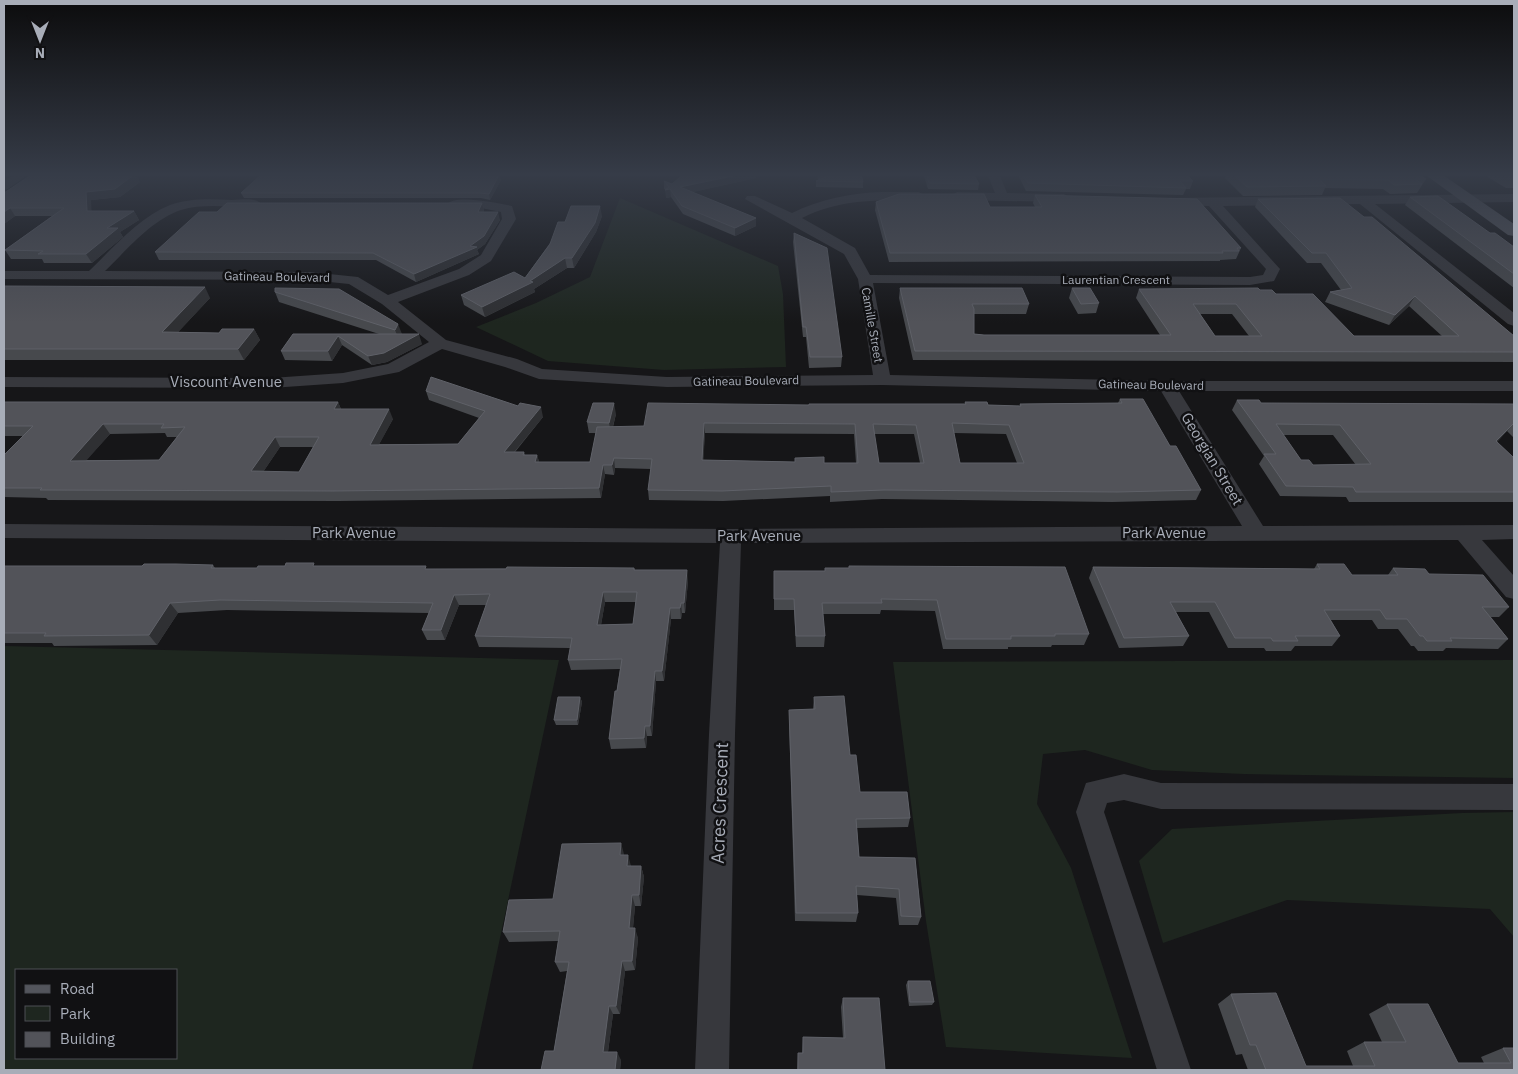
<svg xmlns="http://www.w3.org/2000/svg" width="1518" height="1074" font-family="'IBM Plex Sans',sans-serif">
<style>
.green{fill:#1e261f;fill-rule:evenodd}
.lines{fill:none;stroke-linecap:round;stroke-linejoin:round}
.minor{fill:#37383d;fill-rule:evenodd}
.major{fill:#53555c;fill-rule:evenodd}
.wall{fill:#47494d;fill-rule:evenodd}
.shaded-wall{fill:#2f3033}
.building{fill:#525359;stroke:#5f6168;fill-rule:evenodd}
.labels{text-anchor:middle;stroke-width:5;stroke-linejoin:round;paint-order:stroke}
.far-street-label{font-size:12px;fill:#a8adb8;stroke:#111113}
.street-label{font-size:15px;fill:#a8adb8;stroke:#111113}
.near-street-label{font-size:18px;fill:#a8adb8;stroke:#111113}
</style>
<rect width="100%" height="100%" fill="#161618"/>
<!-- green -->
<path class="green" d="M620,198L778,266L783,294L786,367L664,370L548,361L476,327L536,303L590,277Z
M4,646L559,660L472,1070H4ZM16,970H176V1058H16Z
M1514,660V778L1244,774L1152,770L1085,750L1043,754L1037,804L1071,868L1132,1058L946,1047L926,921L893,662Z
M1514,812V937L1490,909L1287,900L1163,943L1139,861L1172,829L1462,813Z"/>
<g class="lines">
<!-- minor -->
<path class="minor" d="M16,173H30L8,189L4,190V181Z
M987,173H999L1007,193L1064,194L1070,198L1064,202L957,200L951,196L957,192L995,193Z
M882,192H919L925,196L919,200C878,200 839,199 802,218L855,248L870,275L1250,277L1263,275L1266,269L1209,206L1172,205L1166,201L1168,198L1514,194V202L1375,204L1514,313V326L1508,324L1360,204L1223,206L1280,269L1274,281L1250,285L873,283L890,375L1167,381H1514V391H1179L1263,526L1514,525V539L1482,540L1514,576V599L1506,597L1458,540L741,543L735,734L729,1070H695L709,734L720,543L4,538V524L731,529L1242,526L1161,391L882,385L667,387L539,379L505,367L442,349L399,372L343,383L271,388L4,387V377L271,378L343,373L388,364L429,342L382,304L349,284L310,280L4,279V271H89C113,248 138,218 170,205C189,198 212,199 232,200C240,200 256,197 261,204L255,208C232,207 203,203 181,210C151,220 127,250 105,271L310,272L358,277L388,295L459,269L481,255L502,219L501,212L481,208H453L447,204C456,194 498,203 512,206L516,219L491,261L469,275L398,302L446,340L517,359L542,369L667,377L873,375L858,279L844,254L745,199L747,196H755L792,213C821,199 850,193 882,192Z
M1124,774L1161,783L1514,784V810L1161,809L1124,800L1107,803L1104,812L1191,1070H1157L1076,812L1086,783Z"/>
<!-- major -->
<path class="major" d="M1423,173H1440L1514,224V236L1508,235Z"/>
</g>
<!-- wall -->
<path class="wall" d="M465,173L464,175H499L501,180L490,200L481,198H244L241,193Z
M817,173H861L863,182V188L816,187V181L818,180Z
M923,173H973L979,184L978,190L928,189Z
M1017,173H1185L1193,181L1190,189H1186L1183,195L1026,191Z
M1226,173H1416L1426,179L1417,193L1390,194L1383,189L1325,188L1322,195L1243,196L1225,178Z
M1481,173H1514V188H1506Z
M756,178L692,192L756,226L735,236L683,214L671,197L666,198V190L664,189V181L672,184Z
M140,182L120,197L91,200V211H134L139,220L120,232L123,237L92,263H44L42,259H11L5,250L52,216H15L4,224V193Z
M1035,195L1241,248L1236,259L1220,260V261L889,262L875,210L876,202L990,207H1035L1033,203Z
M1410,197L1514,247V288L1405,205Z
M1258,199L1364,217L1514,336V362L913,360L899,298L900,288L1029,304L1026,314H974V334L984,335H1160L1136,298L1139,289L1260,290L1276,294L1354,336H1442L1409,306L1389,325L1325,302L1330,292L1341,290L1321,263H1307L1255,207ZM1200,314H1232L1249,336H1215Z
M482,203L484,211L483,212L500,220L485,244L477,250L479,254L416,282L376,260H159L155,252L217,212Z
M602,216L596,232L574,268H567L534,289L535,292L485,317L464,305L461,295L525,278L565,222Z
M794,233L842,357L841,367L809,368L806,337H803L793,242Z
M4,286L210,298L178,332L219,333L254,329L260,340L244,360H4Z
M1072,288L1099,303L1096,313L1078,314L1069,298Z
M339,289L402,334L422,344L387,362L372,365L342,345L332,361L285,360L281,351L293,334H379L279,302L275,292Z
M426,391L543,417L515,452H524L525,455H537L539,462H590L596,433H589L587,422L616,414L613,427L644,426L809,405L965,404V402L988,405L1020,406V404L1118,403L1120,399L1170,446L1201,490L1196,500L1112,502L882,499L830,502V496L723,501L649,500L648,490L651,469L615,468L614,475L605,474L601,498L338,501L48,500L46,498L4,497V455L23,436H4V402H338L341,409L393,419L379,444H458L479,418L429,400ZM165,433L167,437H177L159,460H86L110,434ZM705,433L854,434L856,463H824L795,458V462L703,460ZM954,433L1006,434L1017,463H960ZM874,434H914L920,463H879ZM280,447H313L299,472H263Z
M1237,400L1261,403L1514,404V438L1507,431L1497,442L1514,458V502H1349L1346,497L1280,496L1259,464L1264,456L1232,410ZM1283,435H1333L1356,465H1313L1301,460Z
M1317,564L1352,575H1388L1393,568L1429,574L1509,607L1499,617H1491L1508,639L1498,649L1446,648L1443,651H1418L1414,646H1411L1398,629H1378L1372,620H1331L1340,636L1332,646H1295L1291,651H1266L1264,648H1228L1209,612H1176L1189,636L1183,646L1119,648L1089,578L1093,567L1314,569Z
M213,565L215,568H257L316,566L428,569L634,568L635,570L688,581L685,613H682L681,619H671L664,681H656L652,736H647L646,748L611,749L609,739L620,669L571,670L568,660L570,648L479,647L475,636L486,605H459L445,640H427L422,630L429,613L227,610L178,613L157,645L54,646L52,643H4V566H142ZM605,602H636L633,624L601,625Z
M849,566L1089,634L1084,645H1052L1051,647H1008V649H943L935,611L881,610L880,614H823L825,636L824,647H796L794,610H774V571H825V568H849Z
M580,697L582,702L578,725H556L554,720Z
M814,697L850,755L860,792L910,818L908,827L857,828L859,857L915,858L921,917L918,925H899L896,898L857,895L858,913L856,922L795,921L789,720V710L813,709Z
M624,855L631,866H641L644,877L641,906H635L633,928L638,938L635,970L625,971L620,1014H613L608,1052L621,1060L620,1070H541L554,1051L567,971L560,972L555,962L558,941L509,942L503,932Z
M908,981L934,1002L932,1005L909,1006L906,985Z
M1231,994L1306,1066H1353L1347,1051L1364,1042H1382L1369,1014L1387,1004L1458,1063H1484L1481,1057L1503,1048H1514V1070H1248L1242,1054L1236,1055L1218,1004Z
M843,998L885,1070H797L798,1053H802L803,1037L843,1038L841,1007Z"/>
<!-- shaded-wall -->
<path class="shaded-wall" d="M136,173L140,182L120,197L91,200L92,220L87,211L86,192Z
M460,173H465L460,180L459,175Z
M747,173H756V178L680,195V187Z
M499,175L501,180L490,200L489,194Z
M670,189L671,197L666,198L665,190Z
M482,203L484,211L479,219L478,212Z
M600,206L602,216L596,232L574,268L572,258Z
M10,208L15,216L4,224V212Z
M134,211L139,220L120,232L123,237L92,263L86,254L107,228Z
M498,212L500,220L485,244L477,250L479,254L416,282L414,274L470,246Z
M756,218V226L735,236V228Z
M565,258L567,268L534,289L535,292L485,317L482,307L530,281Z
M205,287L210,298L168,343L162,332Z
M1415,296L1409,306L1389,325L1395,315Z
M398,324L402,334L399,340L395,330Z
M254,329L260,340L244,360L238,349Z
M419,334L422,344L387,362L372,365L368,356Z
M338,336L342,345L332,361L328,351Z
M338,402L342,412L334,409Z
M614,403L616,414L611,433L609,423Z
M541,407L543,417L506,462L504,452Z
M389,409L393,419L374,454L370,445Z
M704,423L705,433L703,470L702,460Z
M1514,423L1507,431L1488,451L1496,441Z
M103,424L110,434L78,470L70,461Z
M275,437L280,447L257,481L251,471Z
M537,455L540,464L535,462Z
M614,458L615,468L614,475L612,465Z
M603,465L605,474L601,498L599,488Z
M687,570L688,581L685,613L684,603Z
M603,592L605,602L599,636L597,625Z
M454,595L459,605L445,640L441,630Z
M170,603L178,613L157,645L149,635Z
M681,603L682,613L681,619L680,608Z
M670,608L671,619L664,681L662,671Z
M655,671L656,681L652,736L650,726Z
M580,697L582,702L578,725L577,720Z
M645,726L647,736L646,748L644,738Z
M621,843L624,854L623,866L620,855Z
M628,855L631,866H627Z
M641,866L644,877L641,906L639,895Z
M632,895L635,906L632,938L629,928Z
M635,928L638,938L635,970L632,961Z
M622,961L625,971L620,1014L616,1006Z
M609,1006L613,1014L607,1059L603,1052Z
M617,1052L621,1060L620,1070H615Z"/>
<!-- building -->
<path class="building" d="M34,173H136L115,189L86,192L87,211H134L107,228H118L86,254H38L43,251L5,250L64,208H10L4,212V193Z
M263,173H460L459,175H499L489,194L480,193H241Z
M685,173H747L680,187L756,218L735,228L682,206L670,189L665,190L669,187L664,181L672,184Z
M819,173H861L863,182L816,181L832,174Z
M926,173H973L979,184L929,183Z
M1022,173H1185L1193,181H1180L1186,188L1028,183Z
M1232,173H1416L1426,179H1415L1422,184L1394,185L1388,180L1319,179L1326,186L1247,187Z
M899,194H984L990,207H1042L1035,195L1197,199L1241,248H1237L1239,251H1222L1223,253H890L876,202Z
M1438,196L1490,233H1495L1514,247V274L1410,197Z
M1340,198L1364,217H1372L1514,336V352L915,351L900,288H1022L1029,304H972L974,309V334L984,335H1171L1139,289L1258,288L1260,290H1272L1276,294H1313L1354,336H1459L1415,296L1395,315L1330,292L1352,288L1326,253H1312L1258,199ZM1193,304H1236L1262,336H1215Z
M227,203H482L478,212H498L484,236L470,246L477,247L414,274L373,253L155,252L199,212H217Z
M571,206H600L595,223L572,258H565L530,281L533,282L482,307L461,295L514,272L525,278L550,244L558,222H565Z
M794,233L827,248L842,357H810L806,327H803Z
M4,286L205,287L162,332L219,333L222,329H254L238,349H4Z
M275,288L339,289L398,324L395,330L275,292Z
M1072,288H1090L1099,303L1081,304Z
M293,334H419L384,353L368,356L338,336L328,351H281Z
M431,377L518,406L520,403L541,407L504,452H524L523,455H537L535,462H590L597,427L644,426L648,403L809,405V404H966L965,402H987L988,405L1021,406L1020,404L1122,403L1120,399H1143L1170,446H1176L1201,490L1117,492L884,490L831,492V486L722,491L648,490L652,459L614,458L612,465H603L599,488L333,491L40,490L42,488H4V455L33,426H4V402H338L334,409H389L370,445L458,444L485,411L426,391ZM704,423L855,424L858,463H824V457L795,458V462L702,460ZM952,423L1009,425L1024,463H960ZM103,424H164L161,428L185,427L159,460L70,461ZM873,424L916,425L924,463H879ZM275,437H319L299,472L251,471Z
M1237,400H1259L1261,403L1514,404V423L1496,441L1514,458V492H1356L1353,487L1286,486L1264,454H1276ZM1276,424L1340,425L1371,464L1313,465L1309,460H1301Z
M593,403H614L609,423L587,422Z
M286,563H314L313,566H426L425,569H506L507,567L634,568V570H687L684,603H681L680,608H670L662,671H655L650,726H645L644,738L609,739L615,691H617L622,659L568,660L572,638L475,636L490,594L454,595L441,630H422L433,603L220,600L170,603L149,635L44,636L46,633H4V566H142L144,564H176L213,565L211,568H257L258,566H285ZM603,592H637L633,624L597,625Z
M1317,564H1344L1352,575H1398L1393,568L1425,569L1429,574L1483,575L1509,607H1482L1508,639L1450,638L1452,641H1427L1423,636H1420L1407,619H1386L1380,610H1324L1340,636H1295L1298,641H1273L1271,638H1235L1215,602H1170L1189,636L1124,638L1093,567L1320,569Z
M849,566L1065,567L1089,634H1055V636H1011V639H946L937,600L881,599L882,603H822L825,636H796L794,599H774V571H825V568H849Z
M844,696L850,755H856L860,792H907L910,818L856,819L859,857L915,858L921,917L901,916L899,889L856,886L858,913H796L789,710L815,709L814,697Z
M558,697H580L577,720H554Z
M621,843L620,855H628L627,866H641L639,895H632L629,928H635L632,961H622L616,1006H609L603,1052H617L615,1070H541L545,1051H554L569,962H555L560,931L503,932L509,900L553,899L562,844Z
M908,981H930L934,1002H910Z
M1276,993L1306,1066H1375L1364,1042H1406L1387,1004H1428L1458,1063H1511L1503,1048H1514V1070H1266L1256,1045H1250L1231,994Z
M843,998H879L885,1070H798V1053H803V1037L845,1038Z"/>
<!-- sky -->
<linearGradient id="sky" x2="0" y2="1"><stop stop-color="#0c0c0d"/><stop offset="0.54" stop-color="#363c48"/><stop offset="1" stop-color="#363c48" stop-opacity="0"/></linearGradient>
<rect width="1518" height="323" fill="url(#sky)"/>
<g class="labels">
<!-- far-street labels -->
<g class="far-street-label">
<text transform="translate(277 277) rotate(1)" y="4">Gatineau Boulevard</text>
<text x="1116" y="284">Laurentian Crescent</text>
<text transform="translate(872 325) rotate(80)" y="4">Camille Street</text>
<text transform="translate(746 381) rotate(-1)" y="4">Gatineau Boulevard</text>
<text transform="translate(1151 385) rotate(1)" y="4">Gatineau Boulevard</text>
</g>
<!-- street labels -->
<g class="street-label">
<text x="226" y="387">Viscount Avenue</text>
<text transform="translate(1212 459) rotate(59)" y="5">Georgian Street</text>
<text x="354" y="538">Park Avenue</text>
<text x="1164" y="538">Park Avenue</text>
<text x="759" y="541">Park Avenue</text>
</g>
<!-- near-street labels -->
<g class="near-street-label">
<text transform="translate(720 803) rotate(-88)" y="6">Acres Crescent</text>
</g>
</g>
<!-- border -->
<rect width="1518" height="1074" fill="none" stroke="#a8adb8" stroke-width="10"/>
<!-- legend -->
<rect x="15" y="969" width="162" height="90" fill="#111113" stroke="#4d4f55"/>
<rect x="25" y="985" width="25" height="8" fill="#53555c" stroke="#4d4f55"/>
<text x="60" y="994" font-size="15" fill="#a8adb8">Road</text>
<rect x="25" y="1006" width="25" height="15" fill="#1e261f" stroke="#4d4f55"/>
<text x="60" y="1019" font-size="15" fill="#a8adb8">Park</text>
<rect x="25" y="1032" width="25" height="15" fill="#525359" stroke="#4d4f55"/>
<text x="60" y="1044" font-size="15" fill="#a8adb8">Building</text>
<!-- north arrow -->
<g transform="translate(40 40) rotate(180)" stroke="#111113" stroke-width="4" paint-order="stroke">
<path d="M0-4L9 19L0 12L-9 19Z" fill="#a8adb8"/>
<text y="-8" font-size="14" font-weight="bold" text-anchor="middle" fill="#a8adb8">N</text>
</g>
</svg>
